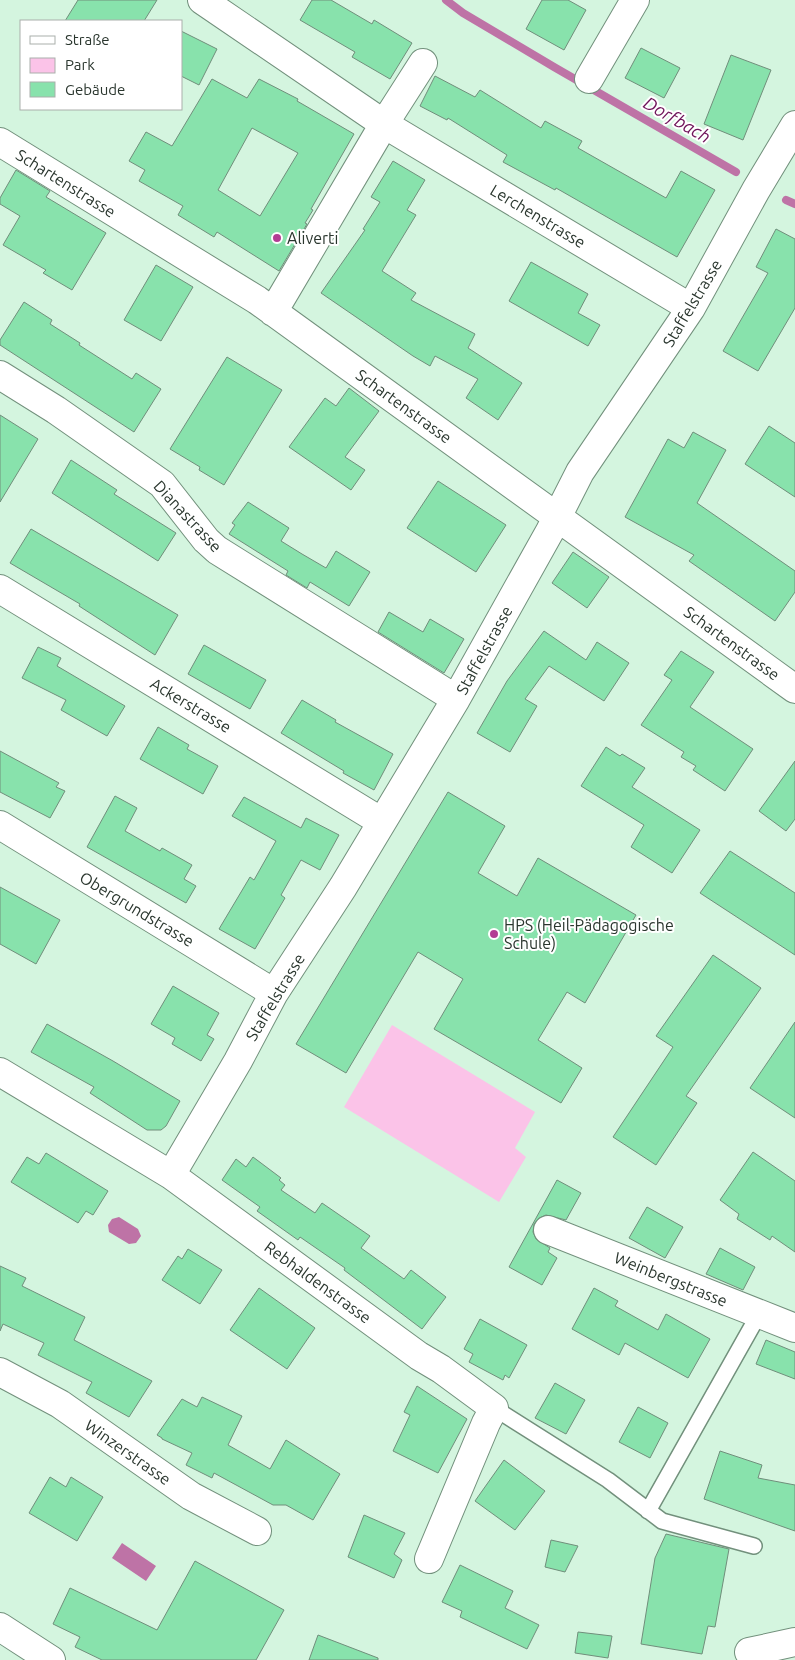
<svg xmlns="http://www.w3.org/2000/svg" width="795" height="1660" font-family="Ubuntu,sans-serif">
<style>
.green{fill:#fbc3e8}
.water{fill:#be73a6}
.lines{fill:none;stroke-linecap:round;stroke-linejoin:round}
.stream{stroke:#be73a6;stroke-width:8}
.building{fill:#88e2ac;stroke:#708e7b;fill-rule:evenodd}
.service-casing{stroke:#72907c;stroke-width:18}
.minor-casing{stroke:#72907c;stroke-width:30}
.service{stroke:#fff;stroke-width:15}
.minor{stroke:#fff;stroke-width:28}
.poi-dot{fill:#b33d94;stroke:#fff;stroke-width:2}
.labels{text-anchor:middle;stroke-width:4;stroke-linejoin:round;paint-order:stroke}
.street-label{font-size:16px;fill:#2a362e;stroke:#fff}
.poi-label{font-size:16px;fill:#2a362e;stroke:#fff;text-anchor:start}
.water-label{font-size:18px;font-style:italic;fill:#6f145a;stroke:#fff}
</style>
<rect width="100%" height="100%" fill="#d4f5df"/>
<!-- green -->
<path class="green" d="M392,1025L535,1112L515,1148L526,1157L499,1202L344,1107Z"/>
<!-- water -->
<path class="water" d="M119,1217L138,1229L141,1236L136,1243L129,1244L109,1232L108,1225L112,1219Z
M122,1543L156,1566L146,1581L112,1558Z"/>
<g class="lines">
<!-- stream -->
<path class="stream" d="M446,0L463,13L554,67L736,172
M786,200L795,204"/>
</g>
<!-- building -->
<path class="building" d="M78,0H157L144,21H65Z
M312,0H331L372,24L374,20L412,43L390,79L352,57L355,52L300,20Z
M542,0H568L586,10L564,50L526,29Z
M181,31L217,49L199,85L181,76Z
M641,48L680,68L664,98L625,78Z
M731,55L771,70L743,140L704,124Z
M435,76L475,97L480,90L541,128L545,121L582,141L578,148L666,198L681,171L715,190L677,257L556,188L555,190L503,162L507,155L448,118L447,120L420,106Z
M212,79L247,98L259,79L298,99L297,101L354,134L311,209L313,210L305,223L307,224L279,271L217,232L214,237L178,215L183,206L139,181L145,170L129,161L146,132L172,146ZM252,128L298,153L260,216L218,190Z
M393,161L425,180L407,210L416,215L382,271L416,293L411,300L475,334L468,348L522,383L498,420L466,398L478,379L435,356L430,366L413,356L321,293L365,230L363,229L380,202L371,197Z
M16,170L50,191L46,197L106,233L72,290L43,273L46,270L3,245L20,216L0,204V198Z
M776,229L795,239V308L758,371L723,351L768,273L756,267Z
M531,262L588,294L578,313L600,325L588,346L509,301Z
M156,265L193,287L161,341L124,320Z
M24,302L52,320L50,324L80,343L79,345L132,379L136,373L161,389L134,432L0,345V340Z
M227,357L282,390L224,485L199,470L200,467L170,449Z
M349,388L379,411L345,457L365,470L351,490L289,447L325,398L336,406Z
M0,415L38,439L0,502Z
M769,426L795,443V497L745,464Z
M693,432L726,450L697,503L795,571V592L775,621L689,561L694,555L625,517L668,439L684,448Z
M71,460L117,490L114,494L176,533L158,561L52,493Z
M438,481L506,525L476,572L407,528Z
M248,502L289,528L281,541L302,554L326,568L336,551L370,572L349,606L310,582L307,588L286,575L288,571L229,534L235,525L232,523Z
M31,529L178,615L155,655L79,606L80,604L10,563Z
M573,552L609,577L587,608L552,583Z
M389,612L423,632L430,619L464,639L444,673L378,632Z
M544,631L586,660L597,642L629,663L604,701L549,666L525,699L537,706L510,752L477,733L507,681Z
M204,645L266,680L250,709L188,674Z
M38,647L61,658L57,666L125,706L107,736L61,710L66,700L22,678Z
M681,651L714,672L690,707L753,749L725,791L693,770L696,766L681,757L684,752L641,725L672,680L664,675Z
M302,700L336,720L335,722L393,754L374,790L343,773L344,771L281,733Z
M158,727L189,745L187,749L218,766L203,794L140,759Z
M606,747L620,756L622,754L645,768L632,787L700,830L672,873L631,847L644,825L581,786Z
M0,751L59,783L56,787L65,791L50,818L0,792Z
M795,761V819L786,831L759,811Z
M448,792L505,826L478,873L517,896L538,858L636,915L585,1003L567,992L538,1040L582,1068L561,1103L434,1029L463,979L418,952L346,1073L296,1044Z
M115,796L137,808L125,831L160,851L162,848L192,865L184,879L196,886L186,903L87,847Z
M244,797L301,828L306,818L339,835L320,870L301,860L281,895L285,898L255,949L219,929L250,877L254,880L276,841L232,816Z
M730,851L795,893V955L700,893Z
M0,887L60,920L36,964L0,944Z
M713,955L761,988L686,1096L697,1103L656,1165L613,1137L673,1047L656,1036Z
M173,986L219,1013L207,1035L214,1039L201,1061L172,1044L175,1038L151,1024Z
M795,1022V1118L750,1088Z
M47,1024L113,1061L180,1101L166,1126L161,1130H147L90,1093L94,1087L31,1052Z
M753,1152L795,1181V1252L772,1236L770,1240L737,1219L739,1214L720,1200Z
M46,1153L108,1191L93,1215L86,1211L78,1223L11,1182L27,1157L39,1164Z
M253,1157L281,1178L279,1180L285,1185L281,1190L315,1213L322,1203L370,1236L361,1248L404,1279L411,1270L446,1297L422,1329L344,1270L345,1268L300,1237L298,1240L257,1211L260,1207L222,1180L236,1159L246,1167Z
M557,1180L581,1193L566,1220L546,1215L539,1218L534,1224L533,1232L536,1239L550,1248L548,1252L557,1258L542,1285L509,1267Z
M647,1207L683,1227L665,1258L629,1238Z
M720,1248L755,1267L743,1290L706,1274Z
M188,1249L222,1270L200,1304L162,1280L178,1256L182,1259Z
M0,1266L26,1278L22,1286L85,1317L74,1340L152,1381L129,1417L86,1393L92,1382L38,1355L44,1343L3,1324L0,1331Z
M259,1288L315,1328L287,1369L230,1330Z
M594,1288L618,1301L615,1306L658,1330L666,1314L710,1339L688,1378L625,1343L619,1355L572,1329Z
M480,1319L527,1345L509,1378L505,1375L503,1380L469,1362L473,1354L464,1349Z
M766,1340L795,1352V1379L756,1364Z
M555,1383L585,1400L566,1434L535,1418Z
M417,1386L467,1419L438,1473L393,1451L410,1415L404,1412Z
M202,1397L242,1416L228,1445L270,1469L286,1440L340,1474L313,1520L286,1505H273L214,1473L212,1478L186,1465L192,1453L162,1439V1438L157,1435L182,1399L197,1407Z
M638,1407L668,1423L650,1458L619,1442Z
M720,1451L762,1465L758,1478L795,1485V1531L704,1499Z
M504,1460L545,1491L515,1530L475,1501Z
M50,1477L66,1487L71,1477L103,1497L77,1541L29,1513Z
M364,1515L405,1533L394,1554L402,1560L394,1578L348,1557Z
M666,1534L729,1549L715,1627L708,1626L702,1654L641,1644L655,1558Z
M551,1540L578,1546L565,1572L545,1567Z
M195,1561L284,1610L256,1660H102L75,1647L80,1637L53,1624L70,1588L157,1630Z
M460,1565L513,1591L505,1608L539,1625L527,1649L460,1617L462,1611L442,1602Z
M578,1632L612,1636L608,1658L575,1653Z
M318,1635L378,1658V1660H309Z"/>
<g class="lines">
<!-- service casing -->
<g class="service-casing">
<path id="service" d="M494,1408L608,1480L662,1521L754,1546
M648,1511L759,1314"/>
</g>
<!-- minor casing -->
<g class="minor-casing">
<path id="minor" d="M202,0L384,124L691,308
M589,79L635,0
M0,142L257,300L795,689
M273,312L384,124L423,63
M0,375L56,410L162,484L206,540L217,550L456,699
M0,589L382,822
M0,825L274,993
M0,1072L171,1175L419,1356L441,1369L494,1408L486,1423L429,1559
M171,1175L238,1061L274,993L343,887L456,699L550,531L580,472L691,308L756,190L795,125
M548,1230L795,1328
M0,1372L60,1404L191,1496L257,1531
M0,1627L51,1660
M749,1652L795,1642"/>
</g>
<!-- service -->
<use href="#service" class="service"/>
<!-- minor -->
<use href="#minor" class="minor"/>
</g>
<!-- markers -->
<g class="poi-dot">
<circle cx="277" cy="238" r="5"/>
<circle cx="494" cy="934" r="5"/>
</g>
<g class="labels">
<!-- street labels -->
<g class="street-label">
<text transform="translate(66 183) rotate(32)" y="6">Schartenstrasse</text>
<text transform="translate(538 216) rotate(31)" y="6">Lerchenstrasse</text>
<text transform="translate(692 303) rotate(-59)" y="6">Staffelstrasse</text>
<text transform="translate(404 406) rotate(36)" y="6">Schartenstrasse</text>
<text transform="translate(188 516) rotate(47)" y="6">Dianastrasse</text>
<text transform="translate(732 643) rotate(36)" y="6">Schartenstrasse</text>
<text transform="translate(484 650) rotate(-61)" y="6">Staffelstrasse</text>
<text transform="translate(191 705) rotate(31)" y="6">Ackerstrasse</text>
<text transform="translate(137 909) rotate(31)" y="6">Obergrundstrasse</text>
<text transform="translate(275 997) rotate(-59)" y="6">Staffelstrasse</text>
<text transform="translate(671 1279) rotate(22)" y="6">Weinbergstrasse</text>
<text transform="translate(318 1282) rotate(36)" y="6">Rebhaldenstrasse</text>
<text transform="translate(128 1452) rotate(35)" y="6">Winzerstrasse</text>
</g>
<!-- poi labels -->
<g class="poi-label">
<text x="287" y="244">Aliverti</text>
<text x="504" y="931">HPS (Heil-Pädagogische<tspan x="504" dy="18">Schule)</tspan></text>
</g>
<!-- water labels -->
<g class="water-label">
<text transform="translate(677 120) rotate(30)" y="6">Dorfbach</text>
</g>
</g>
<!-- legend -->
<rect x="20" y="20" width="162" height="90" fill="#ffffff" stroke="#aaafab"/>
<rect x="30" y="36" width="25" height="8" fill="#ffffff" stroke="#aaafab"/>
<text x="65" y="45" font-size="15" fill="#2a362e">Straße</text>
<rect x="30" y="58" width="25" height="15" fill="#fbc3e8" stroke="#aaafab"/>
<text x="65" y="70" font-size="15" fill="#2a362e">Park</text>
<rect x="30" y="82" width="25" height="15" fill="#88e2ac" stroke="#aaafab"/>
<text x="65" y="95" font-size="15" fill="#2a362e">Gebäude</text>
</svg>
